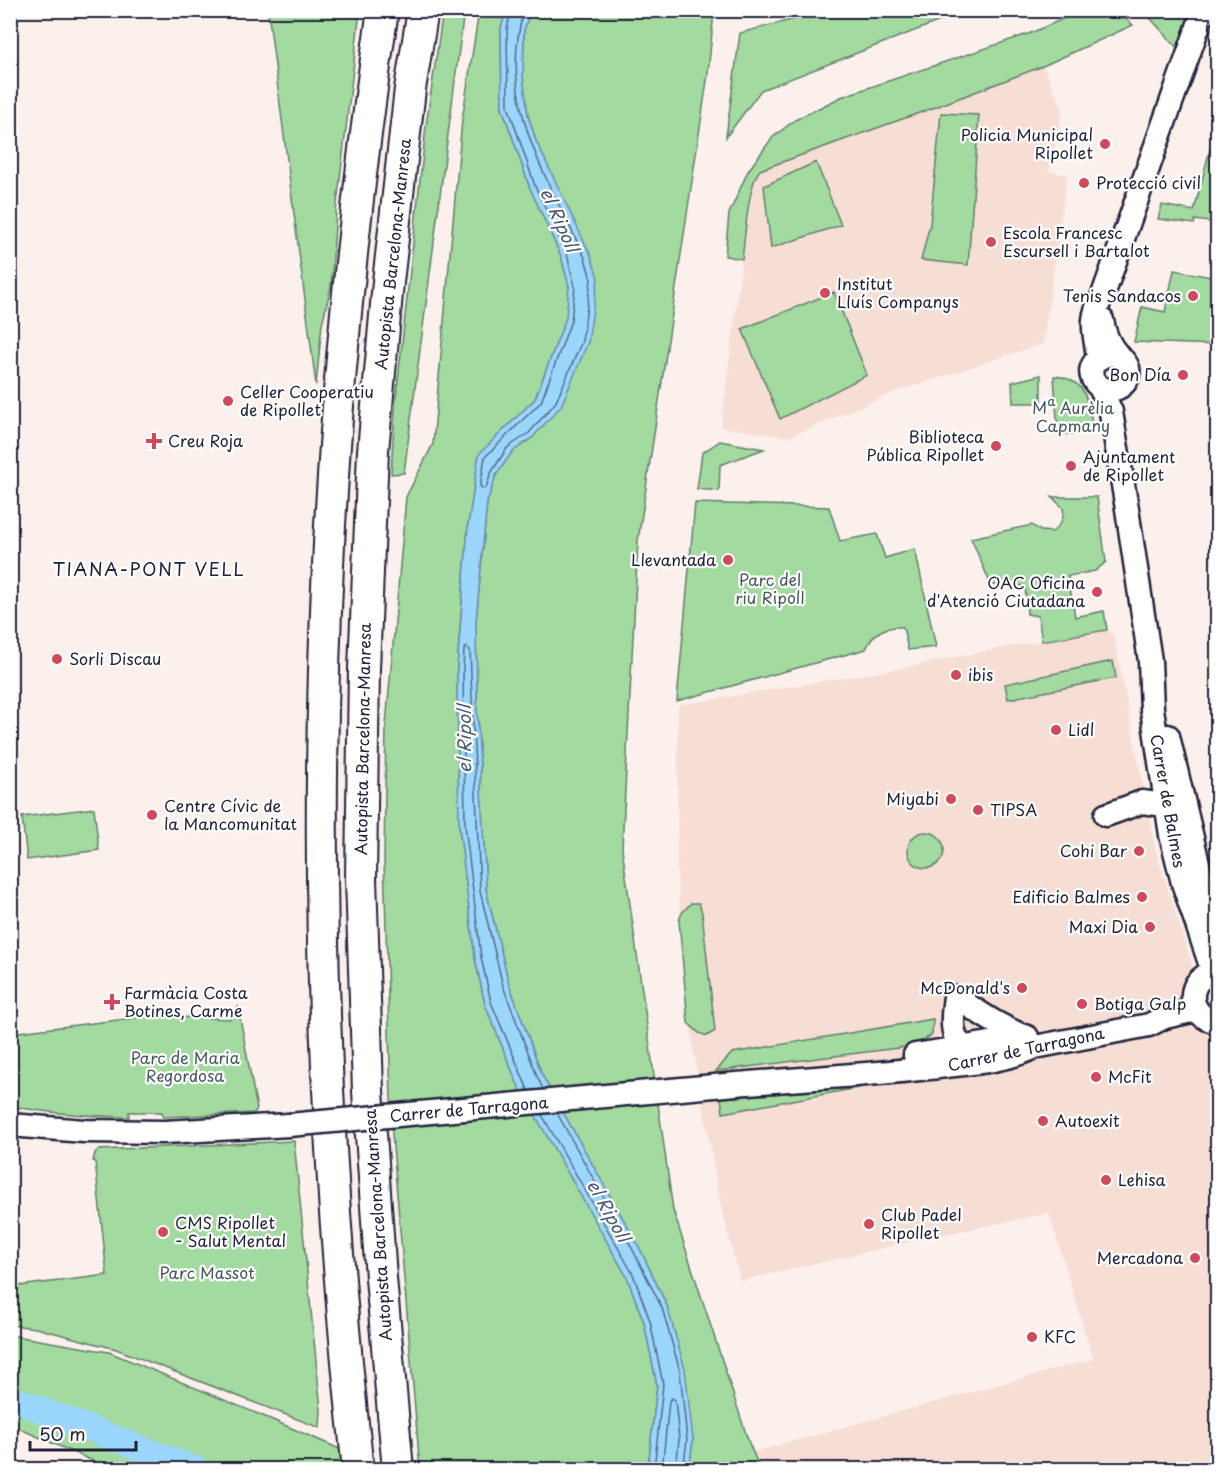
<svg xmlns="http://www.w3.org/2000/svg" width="1228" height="1480" font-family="'Playpen Sans',sans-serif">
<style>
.built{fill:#f6ded5}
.green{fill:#a2da9f;stroke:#627e6d;stroke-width:1.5}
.water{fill:#9bd6fc;stroke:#6b8eaf;stroke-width:1.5}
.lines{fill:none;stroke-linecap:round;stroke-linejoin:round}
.shore{stroke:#526a88;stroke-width:1.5}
.river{stroke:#9bd6fc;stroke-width:26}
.secondary-casing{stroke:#22223b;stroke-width:27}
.motorway-casing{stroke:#22223b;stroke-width:34}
.secondary{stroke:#fff;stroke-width:22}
.motorway{stroke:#fff;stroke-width:30}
.secondary-bridge-casing{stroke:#22223b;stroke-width:27;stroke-linecap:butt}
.secondary-bridge{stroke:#fff;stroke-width:22}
.poi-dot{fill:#d1495b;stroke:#fff;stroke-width:2}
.labels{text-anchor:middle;stroke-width:4.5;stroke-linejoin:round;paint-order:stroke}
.poi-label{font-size:16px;fill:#22223b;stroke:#fff;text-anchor:start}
.street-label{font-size:16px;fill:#22223b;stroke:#fff}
.park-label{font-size:16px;fill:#485959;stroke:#fff}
.water-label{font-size:18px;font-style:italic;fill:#465875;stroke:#fff}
.neighbourhood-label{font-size:18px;letter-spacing:1.5px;fill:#22223b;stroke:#fff}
</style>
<rect width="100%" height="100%" fill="#fbf0ec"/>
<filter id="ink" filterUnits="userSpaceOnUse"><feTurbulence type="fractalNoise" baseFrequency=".0167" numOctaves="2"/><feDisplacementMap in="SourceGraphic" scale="12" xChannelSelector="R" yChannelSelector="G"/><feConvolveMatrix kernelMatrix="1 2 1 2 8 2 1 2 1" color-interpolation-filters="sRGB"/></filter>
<g filter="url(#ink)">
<!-- built -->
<path class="built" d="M1043,66L1063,109L1049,171L1067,175L1043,344L895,392L789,437L721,427L742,259L755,175L760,170L778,163L933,108Z
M1107,630L1114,636L1155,848L1196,977L1187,988L1217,1031V1469H760L753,1452L1093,1359L1049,1213L941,1235L740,1281L720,1203L692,1042L677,876L678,705L897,669L1011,646Z"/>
<!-- green -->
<path class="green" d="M830,10L966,11L761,90L726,137L740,33Z
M1083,10L1117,11L1133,25L1043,66L933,108L760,170C748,183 745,239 742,259L725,256L729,214L748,171L772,138L795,120L841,97L1031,33Z
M268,11H360L336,212L331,287L322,324L316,385Z
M443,11H464L404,473L391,474L395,407L426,126Z
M479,11H506L501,28L502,107L530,188L561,256L569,286L567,316L535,399L479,455L468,526L457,668L459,825L475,958L485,1004L517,1083L627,1277L644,1322L657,1385L648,1469H420L392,1134L384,860L386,725L406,497L433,444L462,120Z
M530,11H714L708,74L638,541L622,848L673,1210L749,1443L760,1469H689L693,1440L667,1306L640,1249L542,1075L509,984L486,890L477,709L476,621L487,502L496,475L512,452L533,437L588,342L560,193L536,141L528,116L523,77L524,30Z
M1144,11H1192L1179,50Z
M941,113L979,115L968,265L921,260L930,224Z
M1211,145L1217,147V223L1195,220L1194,224L1158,219L1162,205L1194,211Z
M816,162L841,225L771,248L764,186Z
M1174,270L1217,278V345L1134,342L1142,307L1165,312Z
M834,292L867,375L780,419L742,329Z
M1041,375V403H1013L1012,382Z
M1054,376C1090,379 1088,406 1094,434H1058Z
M720,441L764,449L720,465L719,491L697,489L702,453Z
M1052,497H1097L1106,562L1095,571L1068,576L1075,617L1104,611L1107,630L1042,641L1038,616L1027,614L1025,586L991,585L971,538L1032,525L1041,531L1052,532C1060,525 1065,519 1063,508Z
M695,503L829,507L840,541L877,534L885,558L915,549L936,647L908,650L903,627C884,626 874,632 866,649L677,701Z
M1113,661L1116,678L1008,699L1005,684Z
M94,808L99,850L27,860L22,817Z
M908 850a18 18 0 1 1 36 0a18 18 0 1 1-36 0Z
M691,903H699L702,913L715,1031L707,1036L699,1033L688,1023L679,920L682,913Z
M238,1007L257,1109L254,1113L163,1117L162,1112H129V1117C89,1116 49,1114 11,1106V1033L151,1016L230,1019Z
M933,1019L932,1035L914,1046L716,1071L732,1053Z
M863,1087L723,1113L721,1098Z
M294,1141L321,1410L320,1428L116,1349L36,1328L11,1325V1287L107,1275L95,1161H93L95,1153L98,1150Z
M10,1335L109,1352L275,1421L386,1469H111L11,1425Z"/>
<!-- water -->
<path class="water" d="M506,11H530L524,30L523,77L528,116L536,141L591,256L598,278L588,342L561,406L533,437L512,452L496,475L487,502L476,621L477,709L486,890L509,984L542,1075L640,1249L667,1306L685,1369L693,1440L689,1469H648L657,1385L644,1322L627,1277L517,1083L485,1004L475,958L459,825L457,669L468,526L479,454L535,399L566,318L569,286L561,256L530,188L502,107L501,28Z"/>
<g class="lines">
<!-- shore -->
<path class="shore" d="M511,10L507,29L508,106L535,186L567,254L575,287L571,321L541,402L485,457L480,486L483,489L486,488L491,473L507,448L529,433L556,402L582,341L591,279L585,258C548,179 496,103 524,10
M528,1090L491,1002L481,957L465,825L463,669L464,650L467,647L470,650L480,891L503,986L537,1076L543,1089
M557,1113L634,1252L662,1308L680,1371L687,1440L683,1470
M542,1115L633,1274L650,1321L663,1384L654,1470
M662,1470L669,1401L672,1398L675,1400L679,1439L676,1470"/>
<!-- river -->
<path class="river" d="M10,1398L197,1470"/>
<!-- secondary casing -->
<g class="secondary-casing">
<path id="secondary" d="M1102,320C1104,333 1108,344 1117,354C1121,359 1126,361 1128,368C1132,388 1105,398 1094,381C1084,364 1103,352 1118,355
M1098,358C1095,331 1088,321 1103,295L1204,10
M1100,387L1111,412L1127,509L1150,661L1152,709L1171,835L1183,883L1213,972
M1168,736L1201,876L1218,926
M1106,815L1142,802L1165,805L1174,815
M1218,972C1185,975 1184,1017 1218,1022
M955,997C952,1017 948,1045 973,1052
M955,997C979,1012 1000,1028 1027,1037
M915,1055L1027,1037
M736,1084C806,1078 876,1075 946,1066C975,1063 1009,1060 1035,1047L1149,1025L1165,1017L1196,1010
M10,1125L84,1131L165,1132L289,1125"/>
</g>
<!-- motorway casing -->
<g class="motorway-casing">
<path id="motorway" d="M358,1470C324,1163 313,853 329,544C338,367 357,186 383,10
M398,1470L381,1278L368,1091L361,878L364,669L373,451L388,282L410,89L423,10"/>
</g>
<!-- secondary -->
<use href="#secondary" class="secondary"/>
<!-- motorway -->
<use href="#motorway" class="motorway"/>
<!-- secondary-bridge casing -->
<g class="secondary-bridge-casing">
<path id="secondary-bridge" d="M289,1125L736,1084"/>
</g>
<!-- secondary-bridge -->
<use href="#secondary-bridge" class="secondary-bridge"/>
</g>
</g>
<!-- markers -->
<g class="poi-dot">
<circle cx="1105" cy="144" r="6"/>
<circle cx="1084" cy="183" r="6"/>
<circle cx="991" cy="242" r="6"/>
<circle cx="825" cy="293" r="6"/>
<circle cx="1193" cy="296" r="6"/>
<circle cx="1183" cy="375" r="6"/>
<circle cx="228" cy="401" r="6"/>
<path d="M151 432h6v6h6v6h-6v6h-6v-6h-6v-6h6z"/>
<circle cx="996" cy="446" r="6"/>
<circle cx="1071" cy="466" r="6"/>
<circle cx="728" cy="560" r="6"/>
<circle cx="1097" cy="592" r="6"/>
<circle cx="57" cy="659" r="6"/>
<circle cx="956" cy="675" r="6"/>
<circle cx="1056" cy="730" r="6"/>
<circle cx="951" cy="799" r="6"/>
<circle cx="978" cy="810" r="6"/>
<circle cx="152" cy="815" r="6"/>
<circle cx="1139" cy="851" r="6"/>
<circle cx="1142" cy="897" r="6"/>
<circle cx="1150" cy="927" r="6"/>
<circle cx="1022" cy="988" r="6"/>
<path d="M109 993h6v6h6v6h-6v6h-6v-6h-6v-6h6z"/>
<circle cx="1082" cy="1004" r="6"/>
<circle cx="1096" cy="1077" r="6"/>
<circle cx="1043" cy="1121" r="6"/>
<circle cx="1106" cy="1180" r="6"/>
<circle cx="869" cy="1224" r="6"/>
<circle cx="163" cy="1232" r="6"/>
<circle cx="1195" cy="1258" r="6"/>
<circle cx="1032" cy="1337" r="6"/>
</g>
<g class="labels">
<!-- poi labels -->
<g class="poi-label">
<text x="1093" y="141" text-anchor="end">Policia Municipal<tspan x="1093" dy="18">Ripollet</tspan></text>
<text x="1096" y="189">Protecció civil</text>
<text x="1003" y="239">Escola Francesc<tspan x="1003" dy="18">Escursell i Bartalot</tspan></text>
<text x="837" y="290">Institut<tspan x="837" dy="18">Lluís Companys</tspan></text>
<text x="1181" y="302" text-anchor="end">Tenis Sandacos</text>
<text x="1171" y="381" text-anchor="end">Bon Día</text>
<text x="240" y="398">Celler Cooperatiu<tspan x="240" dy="18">de Ripollet</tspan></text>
<text x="984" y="443" text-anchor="end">Biblioteca<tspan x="984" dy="18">Pública Ripollet</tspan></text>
<text x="168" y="447">Creu Roja</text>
<text x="1083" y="463">Ajuntament<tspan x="1083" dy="18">de Ripollet</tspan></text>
<text x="716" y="566" text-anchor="end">Llevantada</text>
<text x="1085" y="589" text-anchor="end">OAC Oficina<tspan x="1085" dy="18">d'Atenció Ciutadana</tspan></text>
<text x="69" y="665">Sorli Discau</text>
<text x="968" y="681">ibis</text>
<text x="1068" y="736">Lidl</text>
<text x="939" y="805" text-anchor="end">Miyabi</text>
<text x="164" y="812">Centre Cívic de<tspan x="164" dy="18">la Mancomunitat</tspan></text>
<text x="990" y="816">TIPSA</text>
<text x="1127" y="857" text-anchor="end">Cohi Bar</text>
<text x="1130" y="903" text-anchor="end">Edificio Balmes</text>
<text x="1138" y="933" text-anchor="end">Maxi Dia</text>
<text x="1010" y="994" text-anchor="end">McDonald's</text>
<text x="124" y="999">Farmàcia Costa<tspan x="124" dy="18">Botines, Carme</tspan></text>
<text x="1094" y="1010">Botiga Galp</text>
<text x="1108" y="1083">McFit</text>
<text x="1055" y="1127">Autoexit</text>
<text x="1118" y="1186">Lehisa</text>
<text x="881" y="1221">Club Padel<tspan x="881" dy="18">Ripollet</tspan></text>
<text x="175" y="1229">CMS Ripollet<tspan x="175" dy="18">- Salut Mental</tspan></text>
<text x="1183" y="1264" text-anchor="end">Mercadona</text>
<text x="1044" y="1343">KFC</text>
</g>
<!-- street labels -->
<g class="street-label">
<text transform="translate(393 254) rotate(-84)" y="6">Autopista Barcelona-Manresa</text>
<text transform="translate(363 739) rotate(-89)" y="6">Autopista Barcelona-Manresa</text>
<text transform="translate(1168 801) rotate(80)" y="6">Carrer de Balmes</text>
<text transform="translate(1026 1049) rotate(-12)" y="6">Carrer de Tarragona</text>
<text transform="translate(469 1109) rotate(-5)" y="6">Carrer de Tarragona</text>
<text transform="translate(378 1225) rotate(-94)" y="6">Autopista Barcelona-Manresa</text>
</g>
<!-- park labels -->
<g class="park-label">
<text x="1073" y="414">Mª Aurèlia<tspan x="1073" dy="18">Capmany</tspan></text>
<text x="770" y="586">Parc del<tspan x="770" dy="18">riu Ripoll</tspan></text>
<text x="185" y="1064">Parc de Maria<tspan x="185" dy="18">Regordosa</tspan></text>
<text x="207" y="1279">Parc Massot</text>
</g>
<!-- water labels -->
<g class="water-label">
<text transform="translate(559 220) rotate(66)" y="6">el Ripoll</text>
<text transform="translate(465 739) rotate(-90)" y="6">el Ripoll</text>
<text transform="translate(608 1211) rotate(61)" y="6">el Ripoll</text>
</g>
<!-- neighbourhood labels -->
<g class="neighbourhood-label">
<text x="149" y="576">TIANA-PONT VELL</text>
</g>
</g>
<!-- margin -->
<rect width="1228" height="1480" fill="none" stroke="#fff" stroke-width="36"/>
<rect x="18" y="18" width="1192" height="1444" fill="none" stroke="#22223b" stroke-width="2" filter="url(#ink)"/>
<!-- scale -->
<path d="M30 1441v9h106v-9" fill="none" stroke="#22223b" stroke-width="3"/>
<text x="39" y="1441" font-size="18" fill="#22223b" stroke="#ffffff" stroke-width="4.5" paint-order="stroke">50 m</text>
</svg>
